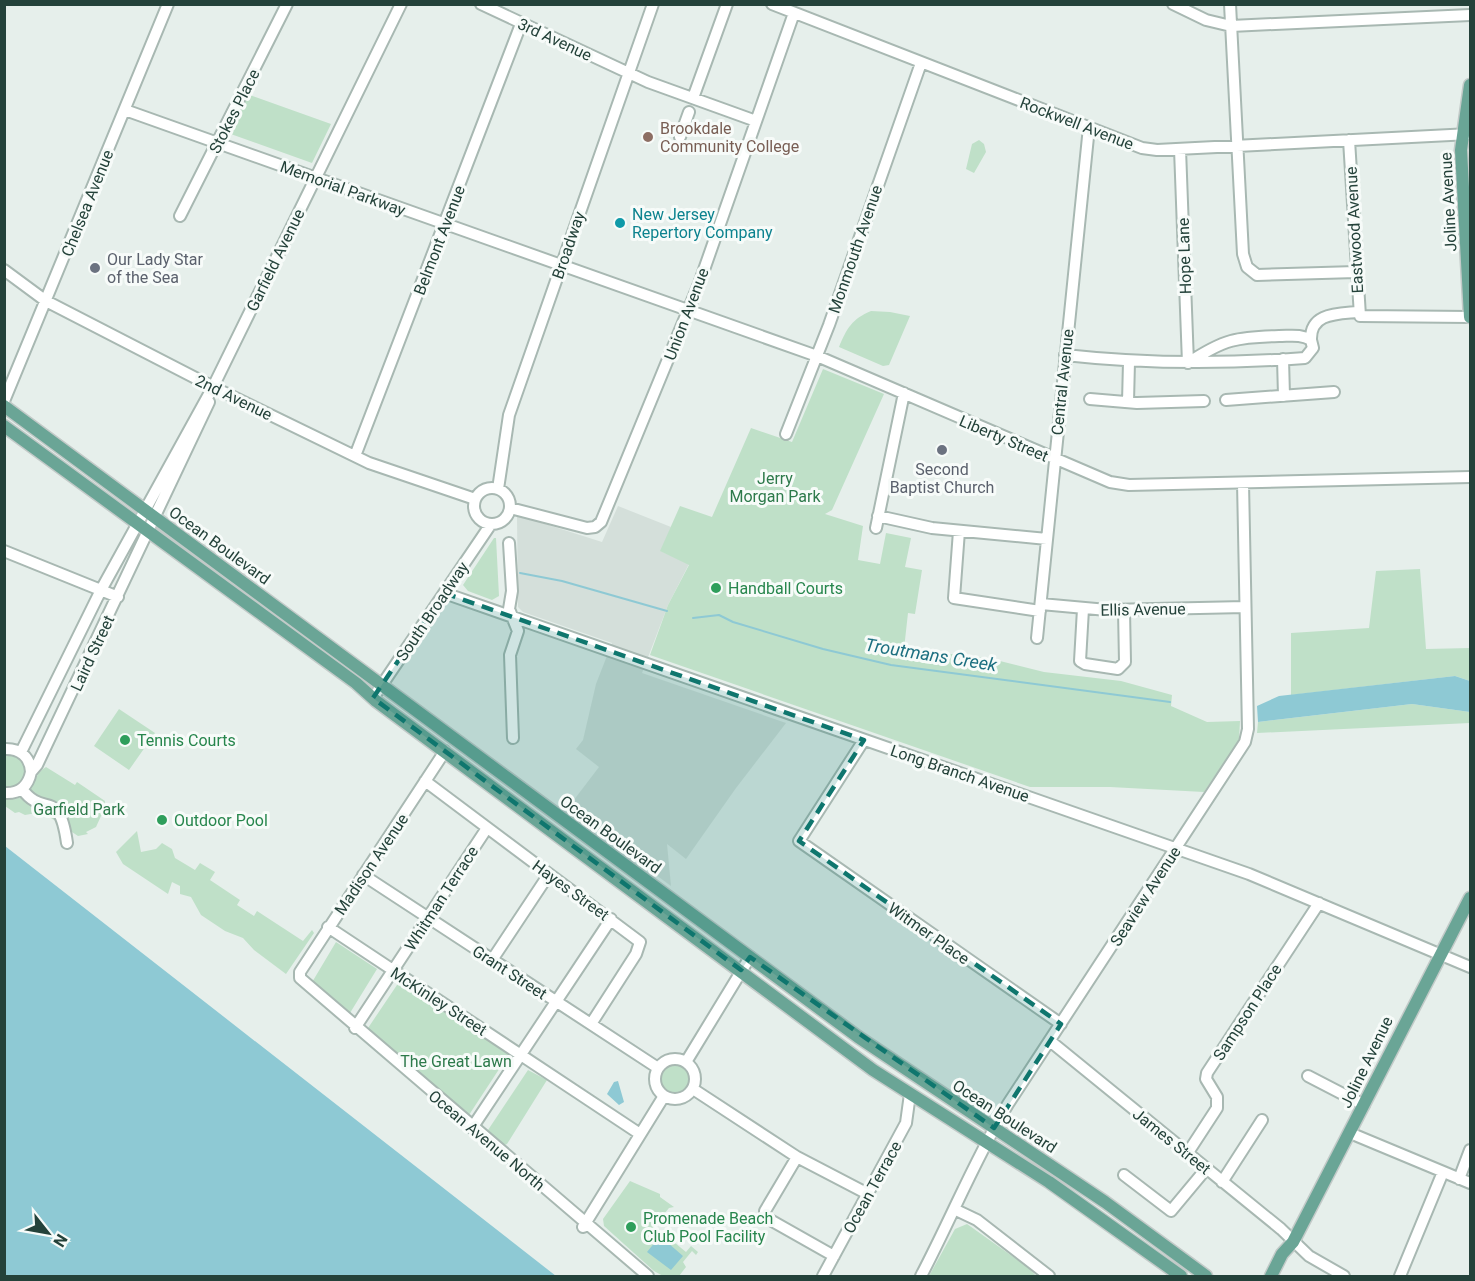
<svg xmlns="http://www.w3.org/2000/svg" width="1475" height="1281" font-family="Roboto,sans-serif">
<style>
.built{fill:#d4dfda}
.green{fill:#bfe0c8}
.water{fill:#8ec9d4}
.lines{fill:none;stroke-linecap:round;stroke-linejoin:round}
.stream{stroke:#8ec9d4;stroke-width:2}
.minor-casing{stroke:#a8b8b2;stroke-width:14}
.major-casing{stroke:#c2cac8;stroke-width:15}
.minor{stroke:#fff;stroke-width:10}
.major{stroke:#6aa596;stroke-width:12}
.marked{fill:#0f766e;fill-opacity:0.2;stroke:#0f766e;stroke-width:4.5;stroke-dasharray:12 8;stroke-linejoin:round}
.education-dot{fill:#8d6e63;stroke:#f7fbf9;stroke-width:2}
.culture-dot{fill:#0f9aa8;stroke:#f7fbf9;stroke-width:2}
.worship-dot{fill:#6b7280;stroke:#f7fbf9;stroke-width:2}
.leisure-dot{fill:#2e9e5b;stroke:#f7fbf9;stroke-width:2}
.labels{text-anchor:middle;stroke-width:6;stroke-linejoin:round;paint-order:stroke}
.street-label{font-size:16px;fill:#24423a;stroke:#f7fbf9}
.education-label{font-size:16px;fill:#785e54;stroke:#f7fbf9;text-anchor:start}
.culture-label{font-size:16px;fill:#0d838f;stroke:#f7fbf9;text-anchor:start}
.worship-label{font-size:16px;fill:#5b616d;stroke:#f7fbf9;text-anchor:start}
.park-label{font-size:16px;fill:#2d7a4b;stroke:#f7fbf9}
.leisure-label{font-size:16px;fill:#27864d;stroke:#f7fbf9;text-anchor:start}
.water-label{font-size:18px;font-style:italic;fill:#1c6f80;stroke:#f7fbf9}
</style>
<rect width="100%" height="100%" fill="#e6efeb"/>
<!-- built -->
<path class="built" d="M618,506L671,527L661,551L689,564L668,605L642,673L786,723L736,788L686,859L667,844L671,886L567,809L599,767L576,749L583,740L596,684L612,643L523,612L518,607L517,517L520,516L602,542Z"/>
<!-- green -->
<path class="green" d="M247,94L331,124L312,163L228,133Z
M979,140L984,144L986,152L974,173L966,169L972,144Z
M871,311L890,312L910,316L889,365L883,366L839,347C847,328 852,319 871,311Z
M823,369L884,394L832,510L825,514L863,526L858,560L880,564L886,533L911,538L905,567L922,570L915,614L908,613L904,649L988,658L1044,672L1121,681L1172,695L1171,706L1207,722L1240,721L1239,740L1204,792L1110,787H1030L650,655L668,605L689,565L660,551L680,506L712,517L751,428L792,442Z
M494,538H496L499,596L492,600L468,591L463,585Z
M1420,569L1426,649L1470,648V681L1455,676L1291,695V633L1369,628L1376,571Z
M1412,704L1470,712V723L1257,733L1258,722Z
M119,709L155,733L129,770L94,746Z
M8,752L23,760C27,776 23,788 5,788L4,753Z
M46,767L75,785L77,782L105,801L104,808L106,813L101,816L96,827L86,832L88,834L78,836L42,812L25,815L19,812L15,813L5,806L4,799C39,801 28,777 46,767Z
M137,831L141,852L156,849L162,843L172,849L175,858L195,870L200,863L215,872L210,880L240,900L237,905L254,916L257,911L303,941L312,930L314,933L286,974L254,950L243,938L225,931L201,915L191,897L180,894V886L172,882L168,894L123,864L116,852Z
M336,942L377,969L350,1013L311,984Z
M399,982L509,1054L467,1118L366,1031Z
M659 1079a16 16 0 1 1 32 0a16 16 0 1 1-32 0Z
M528,1070L547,1080L507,1144L502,1146L486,1133Z
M630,1181L660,1194V1197L674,1207L669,1208L660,1219L657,1217L652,1224L686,1252L691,1246L698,1252L696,1255L692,1251L683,1262L686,1267L679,1276H663L654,1271L604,1226L603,1219Z
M967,1224L1029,1268L1036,1276H929L955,1229Z"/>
<!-- water -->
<path class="water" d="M1455,676L1470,681V712L1412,704L1258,722L1257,706L1279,696Z
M4,846H5L556,1276H5Z
M618,1081L624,1102L619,1105L607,1094L614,1082Z
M660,1236L683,1256L671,1270L647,1252Z"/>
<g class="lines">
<!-- stream -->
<path class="stream" d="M520,573L562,581L667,611
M693,618L719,615L733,622L823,649L891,665L1170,702"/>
<!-- minor casing -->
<g class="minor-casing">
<path id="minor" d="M481,4L648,82L756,121
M772,4L1142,148L1157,150L1470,134
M1173,4L1206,20L1231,26L1470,15
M1230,4L1243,254L1247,267L1257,275L1356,272
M693,98L727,4
M125,110L817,356L1110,482L1129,485L1470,477
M680,137L689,112
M1349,140L1360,316L1470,317
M1180,149L1188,363
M180,216L287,4
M4,270L46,301L213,387L369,463L475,499
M1311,340C1310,313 1337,314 1357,312
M1065,355C1145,364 1224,364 1305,358L1313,348L1311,340C1301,334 1291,336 1279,336C1237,337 1224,339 1188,363
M1283,359L1284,396
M1090,399L1137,403L1204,401
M1226,400L1334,392
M4,401L168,4
M1128,402L1129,362
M786,434L829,325L921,63
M355,456L521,24
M474 506a18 18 0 1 1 36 0a18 18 0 1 1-36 0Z
M498,489L509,415L653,4
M510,508L587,528L595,527L601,522L699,284L794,13
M878,516L932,528L1047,539
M876,528L904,393
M959,531L954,598L1040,611
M509,543L512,591L509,609L518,631L510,655L513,738
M4,551L118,597
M444,593L1249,874L1470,967
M1041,604L1107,610L1245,607
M1083,609L1080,661L1085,664L1118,669L1125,662L1124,610
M1037,638L1089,127
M373,698L491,524
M864,740L799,841L1061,1024
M4,749C20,748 30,757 31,772C28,787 19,794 4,793
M445,751L300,972V978L648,1276
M21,752L101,590L213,387L401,4
M31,772L37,765L209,402
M425,781L640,942L636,954L591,1024
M22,789C44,819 59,786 67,843
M363,875L658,1068
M328,927L640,1134
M492,960L549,874
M355,1028L487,828
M1050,1041L1281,1229L1309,1256L1344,1276
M655 1079a20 20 0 1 1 40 0a20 20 0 1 1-40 0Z
M686,1062L750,957
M1308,1076L1364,1105
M693,1089L797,1157L868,1194
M472,1128L611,919
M1350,1133L1470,1183
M1187,1154L1217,1108V1097L1206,1079L1207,1073L1319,903
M797,1157L765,1211V1217L834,1256
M1124,1175L1171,1211L1206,1169
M1459,1179L1470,1150
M1222,1182L1262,1120
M956,1210L977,1220L1049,1276
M583,1227L664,1096
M823,1276L906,1123L910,1094
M921,1276C951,1219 975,1159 1008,1104L1245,742L1248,729L1243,483
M1400,1276L1443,1172"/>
</g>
<!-- major casing -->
<g class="major-casing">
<path id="major" d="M1470,85L1461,150L1470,317
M4,406L858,1037L1105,1202L1206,1276
M4,426L356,683L376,701L873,1070L1049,1182L1181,1276
M1271,1276L1282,1254L1293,1242L1470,898"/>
</g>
<!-- minor -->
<use href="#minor" class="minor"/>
<!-- major -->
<use href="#major" class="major"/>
</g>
<!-- marked area -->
<path class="marked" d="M444,593L864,740L799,841L1061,1024L994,1128L750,957L741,970L373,698Z"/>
<!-- markers -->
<circle class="education-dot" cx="648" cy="137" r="6"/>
<circle class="culture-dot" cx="620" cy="223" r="6"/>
<g class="worship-dot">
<circle cx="95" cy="268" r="6"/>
<circle cx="942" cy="450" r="6"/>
</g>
<g class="leisure-dot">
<circle cx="716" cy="588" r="6"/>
<circle cx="125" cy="740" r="6"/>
<circle cx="162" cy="820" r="6"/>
<circle cx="631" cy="1227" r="6"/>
</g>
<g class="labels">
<!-- street labels -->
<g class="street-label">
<text transform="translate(555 39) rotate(25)" y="6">3rd Avenue</text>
<text transform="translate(234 111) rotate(-63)" y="6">Stokes Place</text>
<text transform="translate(1077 123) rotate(21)" y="6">Rockwell Avenue</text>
<text transform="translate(343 188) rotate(20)" y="6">Memorial Parkway</text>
<text transform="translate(1448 202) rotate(-93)" y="6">Joline Avenue</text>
<text transform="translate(87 203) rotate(-68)" y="6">Chelsea Avenue</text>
<text transform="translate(1354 230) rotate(-93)" y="6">Eastwood Avenue</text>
<text transform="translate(439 240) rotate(-69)" y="6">Belmont Avenue</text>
<text transform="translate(568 245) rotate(-71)" y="6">Broadway</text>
<text transform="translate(855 249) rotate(-71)" y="6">Monmouth Avenue</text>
<text transform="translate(1184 256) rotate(-92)" y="6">Hope Lane</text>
<text transform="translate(275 260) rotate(-64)" y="6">Garfield Avenue</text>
<text transform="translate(686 314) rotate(-69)" y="6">Union Avenue</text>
<text transform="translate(1062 382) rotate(-84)" y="6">Central Avenue</text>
<text transform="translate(234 397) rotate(26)" y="6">2nd Avenue</text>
<text transform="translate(1004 438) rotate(23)" y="6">Liberty Street</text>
<text transform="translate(220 545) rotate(36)" y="6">Ocean Boulevard</text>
<text transform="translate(1143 609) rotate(-1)" y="6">Ellis Avenue</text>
<text transform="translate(432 611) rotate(-56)" y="6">South Broadway</text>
<text transform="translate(92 653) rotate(-65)" y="6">Laird Street</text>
<text transform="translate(960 773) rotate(19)" y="6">Long Branch Avenue</text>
<text transform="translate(611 834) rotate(36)" y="6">Ocean Boulevard</text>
<text transform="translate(371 864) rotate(-56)" y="6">Madison Avenue</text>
<text transform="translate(571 890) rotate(36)" y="6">Hayes Street</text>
<text transform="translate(1145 896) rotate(-57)" y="6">Seaview Avenue</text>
<text transform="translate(441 898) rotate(-57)" y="6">Whitman Terrace</text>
<text transform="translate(929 933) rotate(35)" y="6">Witmer Place</text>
<text transform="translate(510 972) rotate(33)" y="6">Grant Street</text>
<text transform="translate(439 1001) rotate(33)" y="6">McKinley Street</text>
<text transform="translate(1247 1012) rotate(-57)" y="6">Sampson Place</text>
<text transform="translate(1366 1062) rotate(-64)" y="6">Joline Avenue</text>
<text transform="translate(1005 1116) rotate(33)" y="6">Ocean Boulevard</text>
<text transform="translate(487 1140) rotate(40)" y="6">Ocean Avenue North</text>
<text transform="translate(1172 1141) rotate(39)" y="6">James Street</text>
<text transform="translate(872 1187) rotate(-61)" y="6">Ocean Terrace</text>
</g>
<!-- education labels -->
<g class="education-label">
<text x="660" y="134">Brookdale<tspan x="660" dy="18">Community College</tspan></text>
</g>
<!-- culture labels -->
<g class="culture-label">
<text x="632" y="220">New Jersey<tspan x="632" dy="18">Repertory Company</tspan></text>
</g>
<!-- worship labels -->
<g class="worship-label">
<text x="107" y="265">Our Lady Star<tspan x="107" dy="18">of the Sea</tspan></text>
<text x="942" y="475" text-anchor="middle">Second<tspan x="942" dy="18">Baptist Church</tspan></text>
</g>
<!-- park labels -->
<g class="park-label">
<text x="775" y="484">Jerry<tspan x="775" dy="18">Morgan Park</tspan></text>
<text x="79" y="815">Garfield Park</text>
<text x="456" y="1067">The Great Lawn</text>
</g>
<!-- leisure labels -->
<g class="leisure-label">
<text x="728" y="594">Handball Courts</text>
<text x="137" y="746">Tennis Courts</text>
<text x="174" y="826">Outdoor Pool</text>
<text x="643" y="1224">Promenade Beach<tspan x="643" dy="18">Club Pool Facility</tspan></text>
</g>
<!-- water labels -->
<g class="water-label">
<text transform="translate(931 655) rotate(9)" y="6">Troutmans Creek</text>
</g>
</g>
<!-- border -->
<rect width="1475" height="1281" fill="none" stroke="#24423a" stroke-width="12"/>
<!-- north arrow -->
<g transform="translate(48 1233) rotate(121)" stroke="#f7fbf9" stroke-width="4.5" paint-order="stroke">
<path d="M0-4.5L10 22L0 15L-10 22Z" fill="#24423a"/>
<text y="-9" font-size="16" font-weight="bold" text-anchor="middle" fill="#24423a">N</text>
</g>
</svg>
